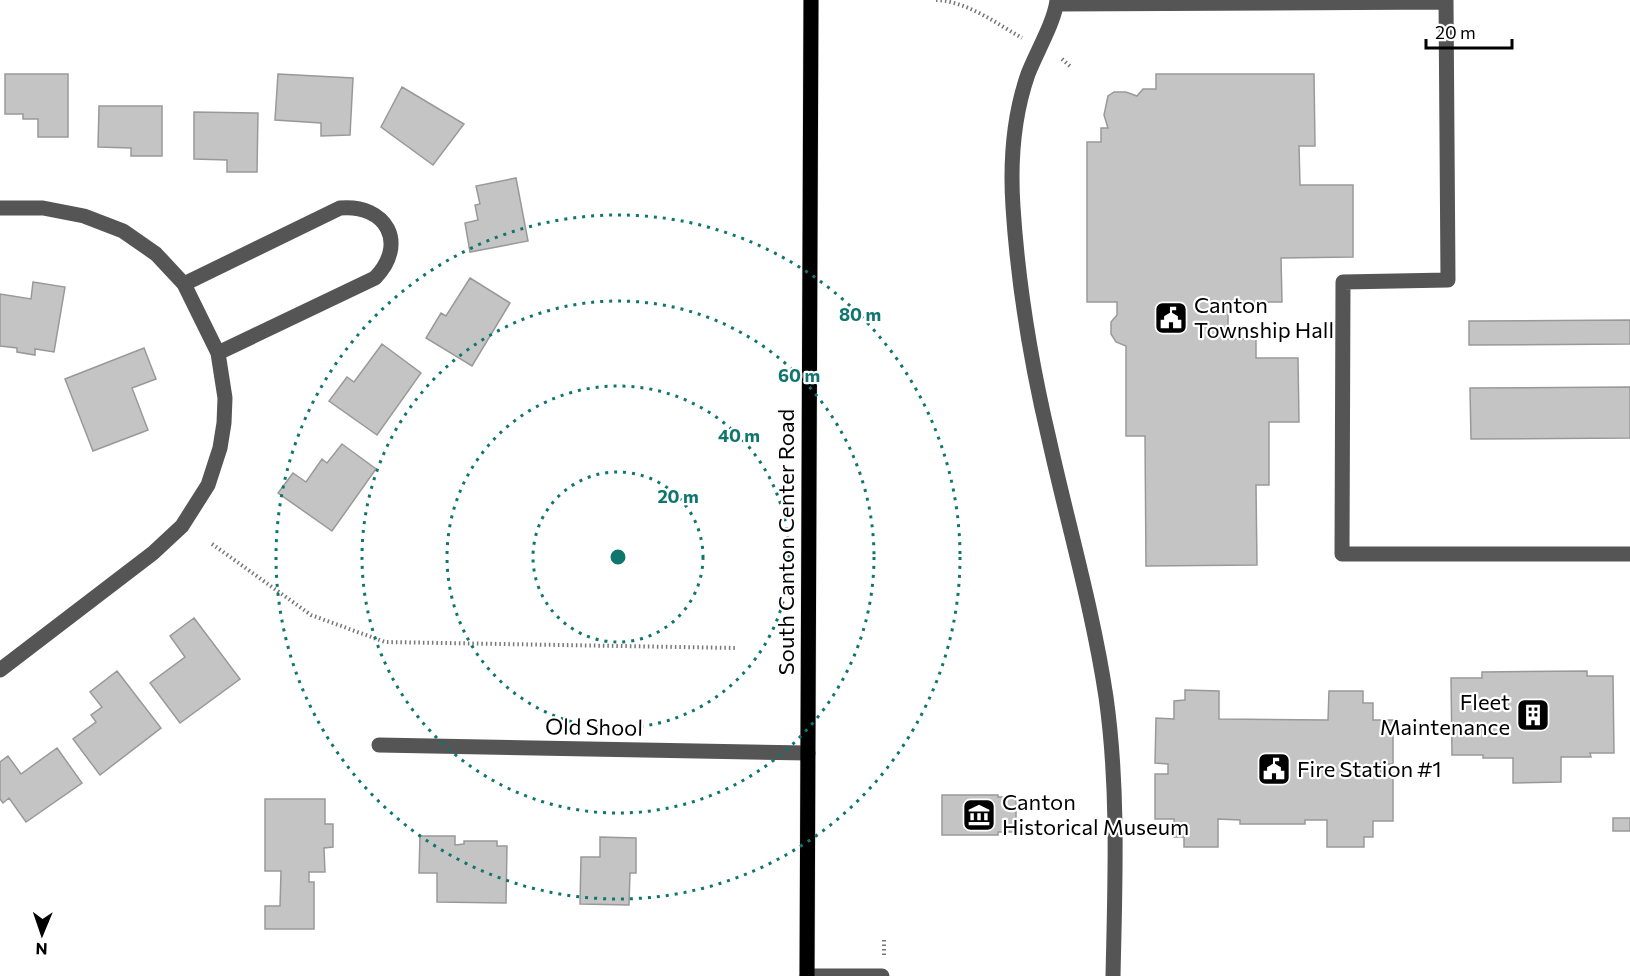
<svg xmlns="http://www.w3.org/2000/svg" width="1630" height="976" font-family="Commissioner,sans-serif">
<style>
.building{fill:#c4c4c4;stroke:#999;stroke-width:1.5}
.lines{fill:none;stroke-linecap:round;stroke-linejoin:round}
.major-casing{stroke:#dbdbdb;stroke-width:16}
.path{stroke:#777;stroke-width:4;stroke-dasharray:1.5 3;stroke-linecap:butt}
.minor{stroke:#555;stroke-width:15}
.major{stroke:#000;stroke-width:15}
.ring{fill:none;stroke:#0f766e;stroke-width:3;stroke-dasharray:3 6}
.labels{text-anchor:middle;stroke-width:4.5;stroke-linejoin:round;paint-order:stroke}
.poi-label{font-size:22px;fill:#000;stroke:#fff;text-anchor:start}
.street-label{font-size:22px;fill:#000;stroke:#fff}
.centre{fill:#0f766e;stroke:#fff;stroke-width:3}
.ring-label{font-size:18px;text-anchor:middle;font-weight:bold;fill:#0f766e;stroke:#fff;stroke-width:4.5;stroke-linejoin:round;paint-order:stroke}
</style>
<rect width="100%" height="100%" fill="#fff"/>
<!-- building -->
<path class="building" d="M5,74H68V137H38V119H23V114H5Z
M278,74L353,78L350,135L321,136V123L275,120Z
M1156,74H1314L1315,146H1299L1300,185H1353V257L1281,258L1282,302H1228V339H1256V358H1298L1299,422H1269V485H1256L1257,565L1146,566L1145,436H1126V346L1116,342L1111,334V322L1117,315V302H1087V142H1101V128H1108L1104,115L1108,96L1114,92H1126L1137,96L1143,89H1156Z
M402,87L464,124L433,165L381,127Z
M99,106H162V156H131V148L98,147Z
M194,112L258,113L257,172H227V160L194,159Z
M516,178L528,241L470,252L465,223L478,220L475,205L480,204L476,186Z
M470,278L510,303L472,366L426,338L441,313L446,316Z
M33,282L65,287L54,352L35,349V355L17,352V348L0,346V294L31,299Z
M1630,320V344L1469,345V321Z
M382,344L421,373L377,435L329,401L347,377L354,382Z
M144,348L156,379L132,388L148,430L93,451L65,379Z
M1630,387V438L1471,439L1470,388Z
M342,444L376,469L332,531L278,493L293,473L306,482L322,459L327,463Z
M194,618L240,679L180,723L150,683L185,657L170,636Z
M117,671L161,728L100,775L73,739L96,722L91,715L102,707L90,692Z
M1587,671V676H1613L1614,753H1590L1591,757H1561V782L1513,783V758H1483V755H1452L1451,678H1482V672Z
M1185,690L1219,691V719L1328,720L1329,691H1363V703H1373V720H1393V764H1381V773H1393V821H1373V837H1364V847H1327V820H1305V824H1240V820L1218,819V847H1184V837H1174V819H1155V774H1168V764L1155,763L1156,718L1174,719V701L1185,700Z
M57,748L82,783L26,822L9,798L3,803L0,799V762L8,756L21,774Z
M942,795H998V797H1016V832H998V835H942Z
M265,799H325V824H333V847L324,848L325,872H309V882H314V929H265V906H280L281,871H265Z
M1613,818H1630V831H1613Z
M420,836H455V845L464,844V841H497V846H507L506,903L437,902V873H419Z
M600,837L636,838V873H630L629,905L580,904L581,857H600Z"/>
<g class="lines">
<!-- major casing -->
<g class="major-casing">
<path id="major" d="M807,976L811,0"/>
</g>
<!-- path -->
<path class="path" d="M936,0C966,1 996,23 1022,38
M1062,59L1072,68
M212,544L311,615L385,642L737,648
M884,940V955"/>
<!-- minor -->
<path class="minor" d="M1057,0C1055,21 1036,53 1028,74C1013,117 1010,162 1013,207C1018,284 1031,363 1049,439C1068,525 1093,610 1106,697C1119,789 1115,883 1113,976
M1446,0L1448,280L1343,282L1342,554H1630
M1057,4L1446,2
M0,208H43L84,216L123,231L156,254L184,284L218,353L225,398L224,423L220,448L208,485L182,526L153,553L0,670
M184,284L340,208C387,204 408,244 375,278L218,353
M379,745L808,753
M807,976H882"/>
<!-- major -->
<use href="#major" class="major"/>
</g>
<!-- distance rings -->
<g class="ring">
<circle cx="618" cy="557" r="85"/>
<circle cx="618" cy="557" r="171"/>
<circle cx="618" cy="557" r="256"/>
<circle cx="618" cy="557" r="342"/>
</g>
<!-- icons -->
<defs>
<g id="civic-square" transform="scale(1.725)"><rect x="-9" y="-9" width="18" height="18" rx="4" fill="#000" stroke="#fff"/><path d="M-.6-6.5H3V-4.5H.6V-3L4-1V1h2V6H-6V1h2V-1L-.6-3ZM-1.2 2.5V6h2.4V2.5Z" fill="#fff"/></g>
<g id="building-square" transform="scale(1.725)"><rect x="-9" y="-9" width="18" height="18" rx="4" fill="#000" stroke="#fff"/><path d="M-4-6H4V6H1V3H-1V6H-4ZM-2.5-4.3h1.7v1.8h-1.7ZM.8-4.3h1.7v1.8H.8ZM-2.5-1h1.7V.8h-1.7ZM.8-1h1.7V.8H.8Z" fill="#fff"/></g>
<g id="museum-square" transform="scale(1.725)"><rect x="-9" y="-9" width="18" height="18" rx="4" fill="#000" stroke="#fff"/><path d="M0-6L6-3V-2H-6V-3ZM-5-1h2V3h-2ZM-1-1h2V3h-2ZM3-1h2V3H3ZM-6 4H6V6H-6Z" fill="#fff"/></g>
</defs>
<g fill-rule="evenodd">
<use href="#civic-square" x="1171" y="318"/>
<use href="#building-square" x="1533" y="715"/>
<use href="#civic-square" x="1274" y="769"/>
<use href="#museum-square" x="979" y="815"/>
</g>
<g class="labels">
<!-- poi labels -->
<g class="poi-label">
<text x="1194" y="313">Canton<tspan x="1194" dy="25">Township Hall</tspan></text>
<text x="1510" y="710" text-anchor="end">Fleet<tspan x="1510" dy="25">Maintenance</tspan></text>
<text x="1297" y="777">Fire Station #1</text>
<text x="1002" y="810">Canton<tspan x="1002" dy="25">Historical Museum</tspan></text>
</g>
<!-- street labels -->
<g class="street-label">
<text transform="translate(786 542) rotate(-90)" y="8">South Canton Center Road</text>
<text transform="translate(594 727) rotate(1)" y="8">Old Shool</text>
</g>
</g>
<circle cx="618" cy="557" r="9" class="centre"/>
<g class="ring-label">
<text x="860" y="321">80 m</text>
<text x="799" y="382">60 m</text>
<text x="739" y="442">40 m</text>
<text x="678" y="503">20 m</text>
</g>
<!-- north arrow -->
<g transform="translate(42 934) rotate(182)" stroke="#ffffff" stroke-width="4.5" paint-order="stroke">
<path d="M0-4.5L10 22L0 15L-10 22Z" fill="#000000"/>
<text y="-9" font-size="16" font-weight="bold" text-anchor="middle" fill="#000000">N</text>
</g>
<!-- scale -->
<path d="M1426 39v9h86v-9" fill="none" stroke="#000000" stroke-width="3"/>
<text x="1435" y="39" font-size="18" fill="#000000" stroke="#ffffff" stroke-width="4.5" paint-order="stroke">20 m</text>
</svg>
